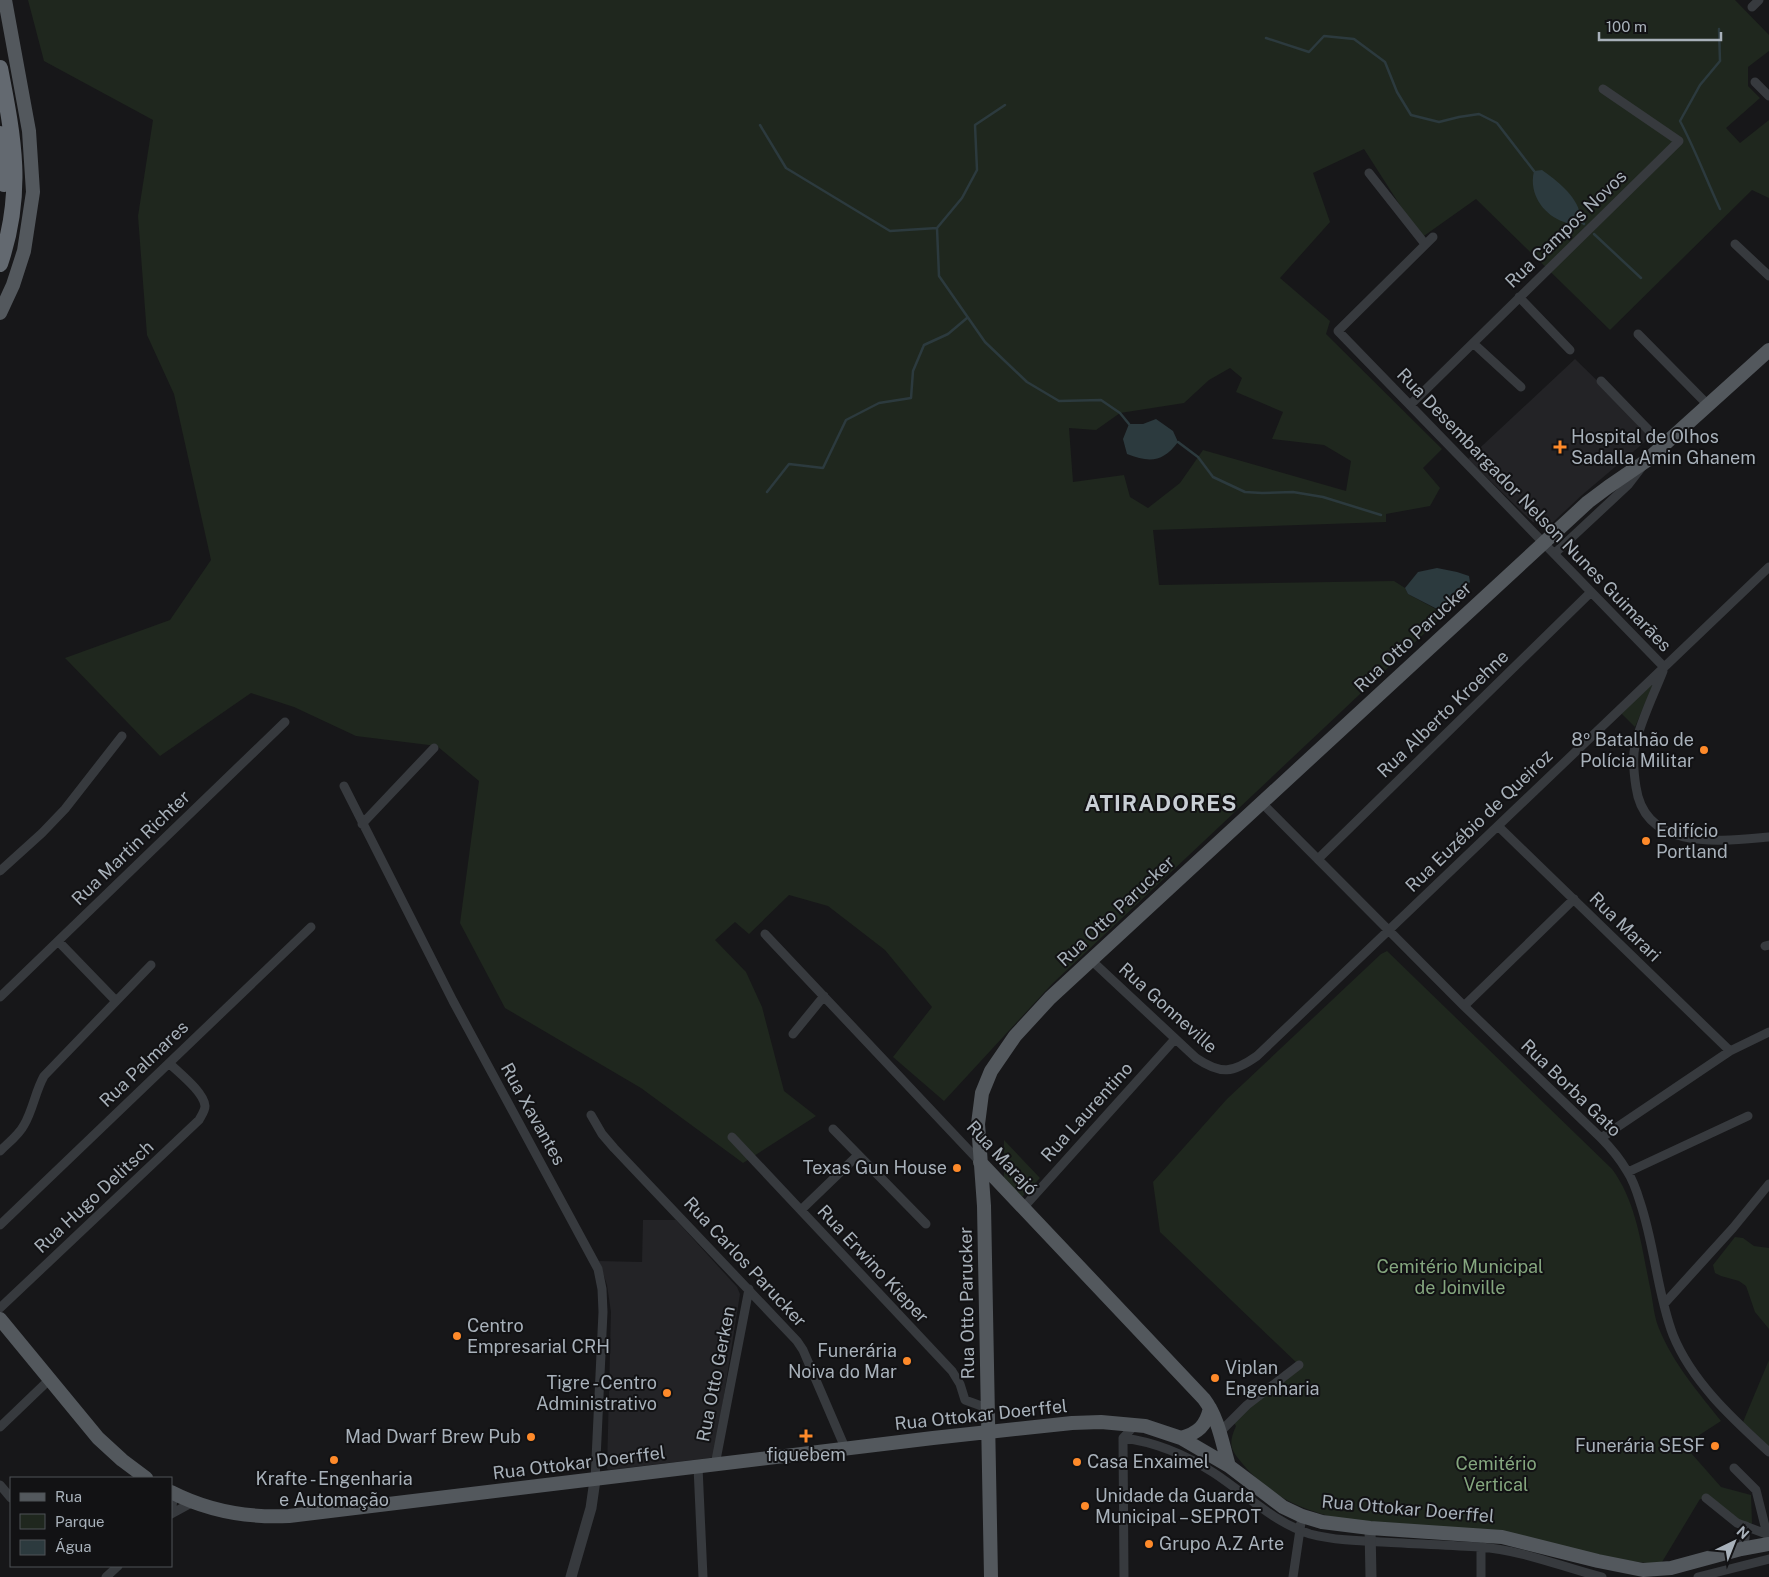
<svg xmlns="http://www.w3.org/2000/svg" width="1769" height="1577" font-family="'Public Sans',sans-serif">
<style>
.built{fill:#232326}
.green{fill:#1f271e;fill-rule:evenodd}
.water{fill:#2c3a3e}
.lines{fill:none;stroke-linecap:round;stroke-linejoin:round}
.stream{stroke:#2c3a3e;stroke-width:2.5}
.minor{stroke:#373a3e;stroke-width:9}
.tertiary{stroke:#373a3e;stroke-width:11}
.primary{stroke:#53585d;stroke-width:14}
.motorway{stroke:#636970;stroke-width:16}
.poi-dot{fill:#fe8a2a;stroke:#121214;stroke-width:2}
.labels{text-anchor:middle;stroke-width:4;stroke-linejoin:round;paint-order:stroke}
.street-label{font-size:18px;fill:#a8b1ba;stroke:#121214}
.poi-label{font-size:18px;fill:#a8b1ba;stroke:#121214;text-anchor:start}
.park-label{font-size:18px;fill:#84a67e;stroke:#121214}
.district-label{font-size:22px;font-weight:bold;letter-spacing:1px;fill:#c9cfd5;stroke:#121214}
</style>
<rect width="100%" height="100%" fill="#171719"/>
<!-- built -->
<path class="built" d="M1575,359L1653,435L1582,495L1550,525H1542L1533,522L1524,514L1468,459Z
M643,1220H676L737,1287L740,1294L715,1452L713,1456L710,1458L609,1470L607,1469L611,1312L607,1285L599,1261L642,1262Z"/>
<!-- green -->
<path class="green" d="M28,0H1735L1769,35V51L1748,67V86L1760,98L1726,128L1740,143L1769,120V198L1752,190L1610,330L1476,199L1421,238L1364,149L1313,173L1330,222L1280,278L1330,321L1326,334L1442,449L1423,468L1440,488L1430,506L1386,514V522L1153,530L1159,585L1394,581L1405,588L1408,594L1445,614L1052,984L944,1101L893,1057L932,1007L885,950L828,906L789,895L749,934L735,922L715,940L746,972L762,1007L784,1091L816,1116L743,1163L641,1088L505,1008L460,923L479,781L437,746L356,736L294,707L251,693L160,756L65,658L170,620L211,560L174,394L147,335L138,216L153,120L44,61ZM1230,368L1242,378L1236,392L1283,412L1272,439L1324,445L1351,461L1346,491L1203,450L1180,483L1148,508L1130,497L1124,475L1073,482L1069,428L1096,430L1120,413L1184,403L1209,380Z
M1655,680L1635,727L1621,713Z
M1387,951L1612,1169C1638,1204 1642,1251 1651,1292C1653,1303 1654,1315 1658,1326C1672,1362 1698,1392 1721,1421L1684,1445L1721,1487L1751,1495L1752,1523L1750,1526L1745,1525L1710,1498L1700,1499L1662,1562L1656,1564L1638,1562L1352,1522C1310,1512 1277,1502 1247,1469C1233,1452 1226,1448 1236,1426L1232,1420L1299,1365L1160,1232L1153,1182L1227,1099L1381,954Z
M1004,1140L1040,1178L1022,1197L1004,1178Z
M1735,1237L1743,1238L1754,1246L1769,1248V1329L1755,1312L1746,1286L1739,1281L1721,1276L1715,1273L1713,1265Z
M1769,1360V1447L1743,1422Z"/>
<!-- water -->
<path class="water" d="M1542,170C1556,180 1577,196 1580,214L1577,218L1567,223C1545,217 1528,195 1534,171Z
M1156,419L1173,431L1178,442C1163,462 1150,463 1127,454L1123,439L1129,424H1143Z
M1437,568L1457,572L1469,576L1470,582L1462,592L1439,610L1408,594L1405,588L1418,572Z"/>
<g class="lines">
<!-- stream -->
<path class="stream" d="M1719,29L1720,61L1700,85L1680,121C1695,149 1706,179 1720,209
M1266,38L1309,52L1324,36L1354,39L1385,62L1397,92L1411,115L1439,122L1459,117L1479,114L1497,123L1534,171
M1005,105L975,125L977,170L962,198L937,228L939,276L985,342L1027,382L1059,401L1101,400L1120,413L1129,424
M760,125L786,168L890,231L937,228
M1577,218L1584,224
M1594,234L1641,278
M1178,442L1198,457L1213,477L1245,492L1262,493L1293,492L1323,497L1381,515
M767,492L789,464L823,468L846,420L879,403L911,398L913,371L924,345L948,334L967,318"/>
<!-- minor -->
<path class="minor" d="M1752,7L1759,0
M1755,82L1769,96
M1369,173L1425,244
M1433,237L1338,331L1664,667
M1735,244L1769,276
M1519,297L1570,350
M1638,334L1708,405
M1473,343L1521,387
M1601,381L1664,446
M1410,405L1679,141L1603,89
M1554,554L1628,485L1641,468
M1663,671C1654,694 1640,722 1635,746C1632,759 1634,774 1636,787C1645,852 1722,841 1769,837
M344,786L453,1001L598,1269L602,1289L603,1312L595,1480
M1261,802L1464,1006L1601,1138C1611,1148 1620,1159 1627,1171C1633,1180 1637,1192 1640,1202C1655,1246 1657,1293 1673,1335C1692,1382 1733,1419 1769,1452
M362,824L434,748
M1498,826L1730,1051
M1318,859L1591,592
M0,871L42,833L65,809L122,736
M765,934L980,1162
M58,941L116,1001
M1765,946L1769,945
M1091,960L1196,1058C1221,1075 1233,1073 1257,1056L1769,567
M0,997L285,722
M1464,1006L1574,899
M793,1034L824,996
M591,1115L602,1134L614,1148L797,1341L803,1350L846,1450
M833,1129L926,1224
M732,1137L952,1371L960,1384L965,1400L987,1408
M1601,1138L1730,1051L1769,1032
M0,1151C8,1143 19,1135 24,1125C33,1110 35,1092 44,1076L151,965
M1628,1172L1748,1116
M1023,1208L1175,1039
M801,1210L858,1155
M0,1225L311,927
M1664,1304L1733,1228L1769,1184
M0,1308L199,1120C201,1116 205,1111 205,1106C204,1092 178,1072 169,1063
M0,1427L50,1379
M1220,1432L1247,1405L1299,1365
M1123,1438C1156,1442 1186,1455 1214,1473C1246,1494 1273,1522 1310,1534C1333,1540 1358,1541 1382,1542C1415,1544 1448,1545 1480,1547C1522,1550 1562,1567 1602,1577
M715,1465L749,1289
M698,1467L703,1577
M1734,1468L1756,1490L1767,1534
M0,1485L11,1498
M1706,1498L1737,1523L1769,1535
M171,1512L174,1494
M171,1514L193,1502
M1481,1547V1577
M1741,1549L1745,1538L1746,1526
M106,1577L118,1566
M1124,1577L1123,1438L1135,1425
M1293,1577L1302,1516
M1698,1577L1769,1559"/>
<!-- tertiary -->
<path class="tertiary" d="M1370,1528L1371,1577
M571,1577L591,1508L595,1480"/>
<!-- primary -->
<path class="primary" d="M0,313L13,285L24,251L33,192L29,131L5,0
M980,1162L1204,1399C1219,1419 1222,1443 1229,1466
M0,1319L98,1438L122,1460L146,1478
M1181,1438C1198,1433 1206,1426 1210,1408
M171,1492C208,1511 248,1518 289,1516L933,1438L1072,1423L1101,1422L1145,1426L1181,1438L1229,1466L1283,1507L1302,1516L1322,1522L1370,1528L1502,1537L1598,1561L1643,1570L1671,1568L1741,1549L1769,1544
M991,1577L984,1206L978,1124L982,1093L991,1071L1015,1036L1050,998L1588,502L1608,487L1646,461L1769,350"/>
<!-- motorway -->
<path class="motorway" d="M0,68C14,140 24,193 0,264
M0,134L4,184"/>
</g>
<!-- markers -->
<g class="poi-dot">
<path d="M1557.5 439.5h5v5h5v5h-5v5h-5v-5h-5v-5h5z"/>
<circle cx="1704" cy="750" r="5"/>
<circle cx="1646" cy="841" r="5"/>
<circle cx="957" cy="1168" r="5"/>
<circle cx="457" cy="1336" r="5"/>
<circle cx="907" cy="1361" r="5"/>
<circle cx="1215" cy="1378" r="5"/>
<circle cx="667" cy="1393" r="5"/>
<path d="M803.5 1428.5h5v5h5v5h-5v5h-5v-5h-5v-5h5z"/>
<circle cx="531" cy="1437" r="5"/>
<circle cx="1715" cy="1446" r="5"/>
<circle cx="334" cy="1460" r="5"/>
<circle cx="1077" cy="1462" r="5"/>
<circle cx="1085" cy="1506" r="5"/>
<circle cx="1149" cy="1544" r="5"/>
</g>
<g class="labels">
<!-- street labels -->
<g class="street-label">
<text transform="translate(1566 229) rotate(-44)" y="6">Rua Campos Novos</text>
<text transform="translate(1534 510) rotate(46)" y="6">Rua Desembargador Nelson Nunes Guimarães</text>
<text transform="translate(1413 637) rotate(-43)" y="6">Rua Otto Parucker</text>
<text transform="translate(1443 714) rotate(-44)" y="6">Rua Alberto Kroehne</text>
<text transform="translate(1479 821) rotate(-44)" y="6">Rua Euzébio de Queiroz</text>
<text transform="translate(131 848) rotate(-44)" y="6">Rua Martin Richter</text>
<text transform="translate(1116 911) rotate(-43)" y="6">Rua Otto Parucker</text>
<text transform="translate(1625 927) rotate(44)" y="6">Rua Marari</text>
<text transform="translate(1168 1008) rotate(42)" y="6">Rua Gonneville</text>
<text transform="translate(144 1064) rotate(-44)" y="6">Rua Palmares</text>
<text transform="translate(1571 1088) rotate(44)" y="6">Rua Borba Gato</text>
<text transform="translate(1087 1112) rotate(-48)" y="6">Rua Laurentino</text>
<text transform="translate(533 1114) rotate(61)" y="6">Rua Xavantes</text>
<text transform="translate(1002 1158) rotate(47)" y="6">Rua Marajó</text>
<text transform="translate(94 1197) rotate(-43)" y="6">Rua Hugo Delitsch</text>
<text transform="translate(745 1262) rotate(47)" y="6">Rua Carlos Parucker</text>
<text transform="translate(873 1264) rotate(47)" y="6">Rua Erwino Kieper</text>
<text transform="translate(967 1303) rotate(-91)" y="6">Rua Otto Parucker</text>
<text transform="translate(716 1374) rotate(-79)" y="6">Rua Otto Gerken</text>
<text transform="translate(981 1415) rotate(-6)" y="6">Rua Ottokar Doerffel</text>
<text transform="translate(579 1463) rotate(-7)" y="6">Rua Ottokar Doerffel</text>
<text transform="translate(1408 1509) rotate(5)" y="6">Rua Ottokar Doerffel</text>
</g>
<!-- poi labels -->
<g class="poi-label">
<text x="1571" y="443">Hospital de Olhos<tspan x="1571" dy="21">Sadalla Amin Ghanem</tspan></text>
<text x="1694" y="746" text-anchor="end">8º Batalhão de<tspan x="1694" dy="21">Polícia Militar</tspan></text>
<text x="1656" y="837">Edifício<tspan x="1656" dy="21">Portland</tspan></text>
<text x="947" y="1174" text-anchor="end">Texas Gun House</text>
<text x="467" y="1332">Centro<tspan x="467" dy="21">Empresarial CRH</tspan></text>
<text x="897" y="1357" text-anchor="end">Funerária<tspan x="897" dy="21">Noiva do Mar</tspan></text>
<text x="1225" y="1374">Viplan<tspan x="1225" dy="21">Engenharia</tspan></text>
<text x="657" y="1389" text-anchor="end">Tigre - Centro<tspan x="657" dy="21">Administrativo</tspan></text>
<text x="521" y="1443" text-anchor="end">Mad Dwarf Brew Pub</text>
<text x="1705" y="1452" text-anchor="end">Funerária SESF</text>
<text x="806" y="1461" text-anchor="middle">fiquebem</text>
<text x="1087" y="1468">Casa Enxaimel</text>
<text x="334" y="1485" text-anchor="middle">Krafte - Engenharia<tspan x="334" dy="21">e Automação</tspan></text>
<text x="1095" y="1502">Unidade da Guarda<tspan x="1095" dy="21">Municipal – SEPROT</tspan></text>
<text x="1159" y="1550">Grupo A.Z Arte</text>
</g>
<!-- park labels -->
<g class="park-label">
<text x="1460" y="1273">Cemitério Municipal<tspan x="1460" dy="21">de Joinville</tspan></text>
<text x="1496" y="1470">Cemitério<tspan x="1496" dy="21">Vertical</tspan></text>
</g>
<!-- district labels -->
<g class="district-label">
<text x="1161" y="811">ATIRADORES</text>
</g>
</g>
<!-- legend -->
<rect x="10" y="1477" width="162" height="90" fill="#121214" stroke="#4e5256"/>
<rect x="20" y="1493" width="25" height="8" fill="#53585d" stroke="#4e5256"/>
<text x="55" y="1502" font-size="15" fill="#a8b1ba">Rua</text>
<rect x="20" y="1514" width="25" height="15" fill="#1f271e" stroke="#4e5256"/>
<text x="55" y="1527" font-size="15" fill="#a8b1ba">Parque</text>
<rect x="20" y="1540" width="25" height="15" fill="#2c3a3e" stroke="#4e5256"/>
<text x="55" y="1552" font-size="15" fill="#a8b1ba">Água</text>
<!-- north arrow -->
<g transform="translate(1734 1542) rotate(43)" stroke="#121214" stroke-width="4" paint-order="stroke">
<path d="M0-4L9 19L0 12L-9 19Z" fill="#a8b1ba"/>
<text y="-8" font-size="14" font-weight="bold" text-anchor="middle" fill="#a8b1ba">N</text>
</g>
<!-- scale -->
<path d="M1599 32v8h122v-8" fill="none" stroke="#a8b1ba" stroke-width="2.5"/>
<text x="1606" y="32" font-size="15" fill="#a8b1ba" stroke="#121214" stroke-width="4" paint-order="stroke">100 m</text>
</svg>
